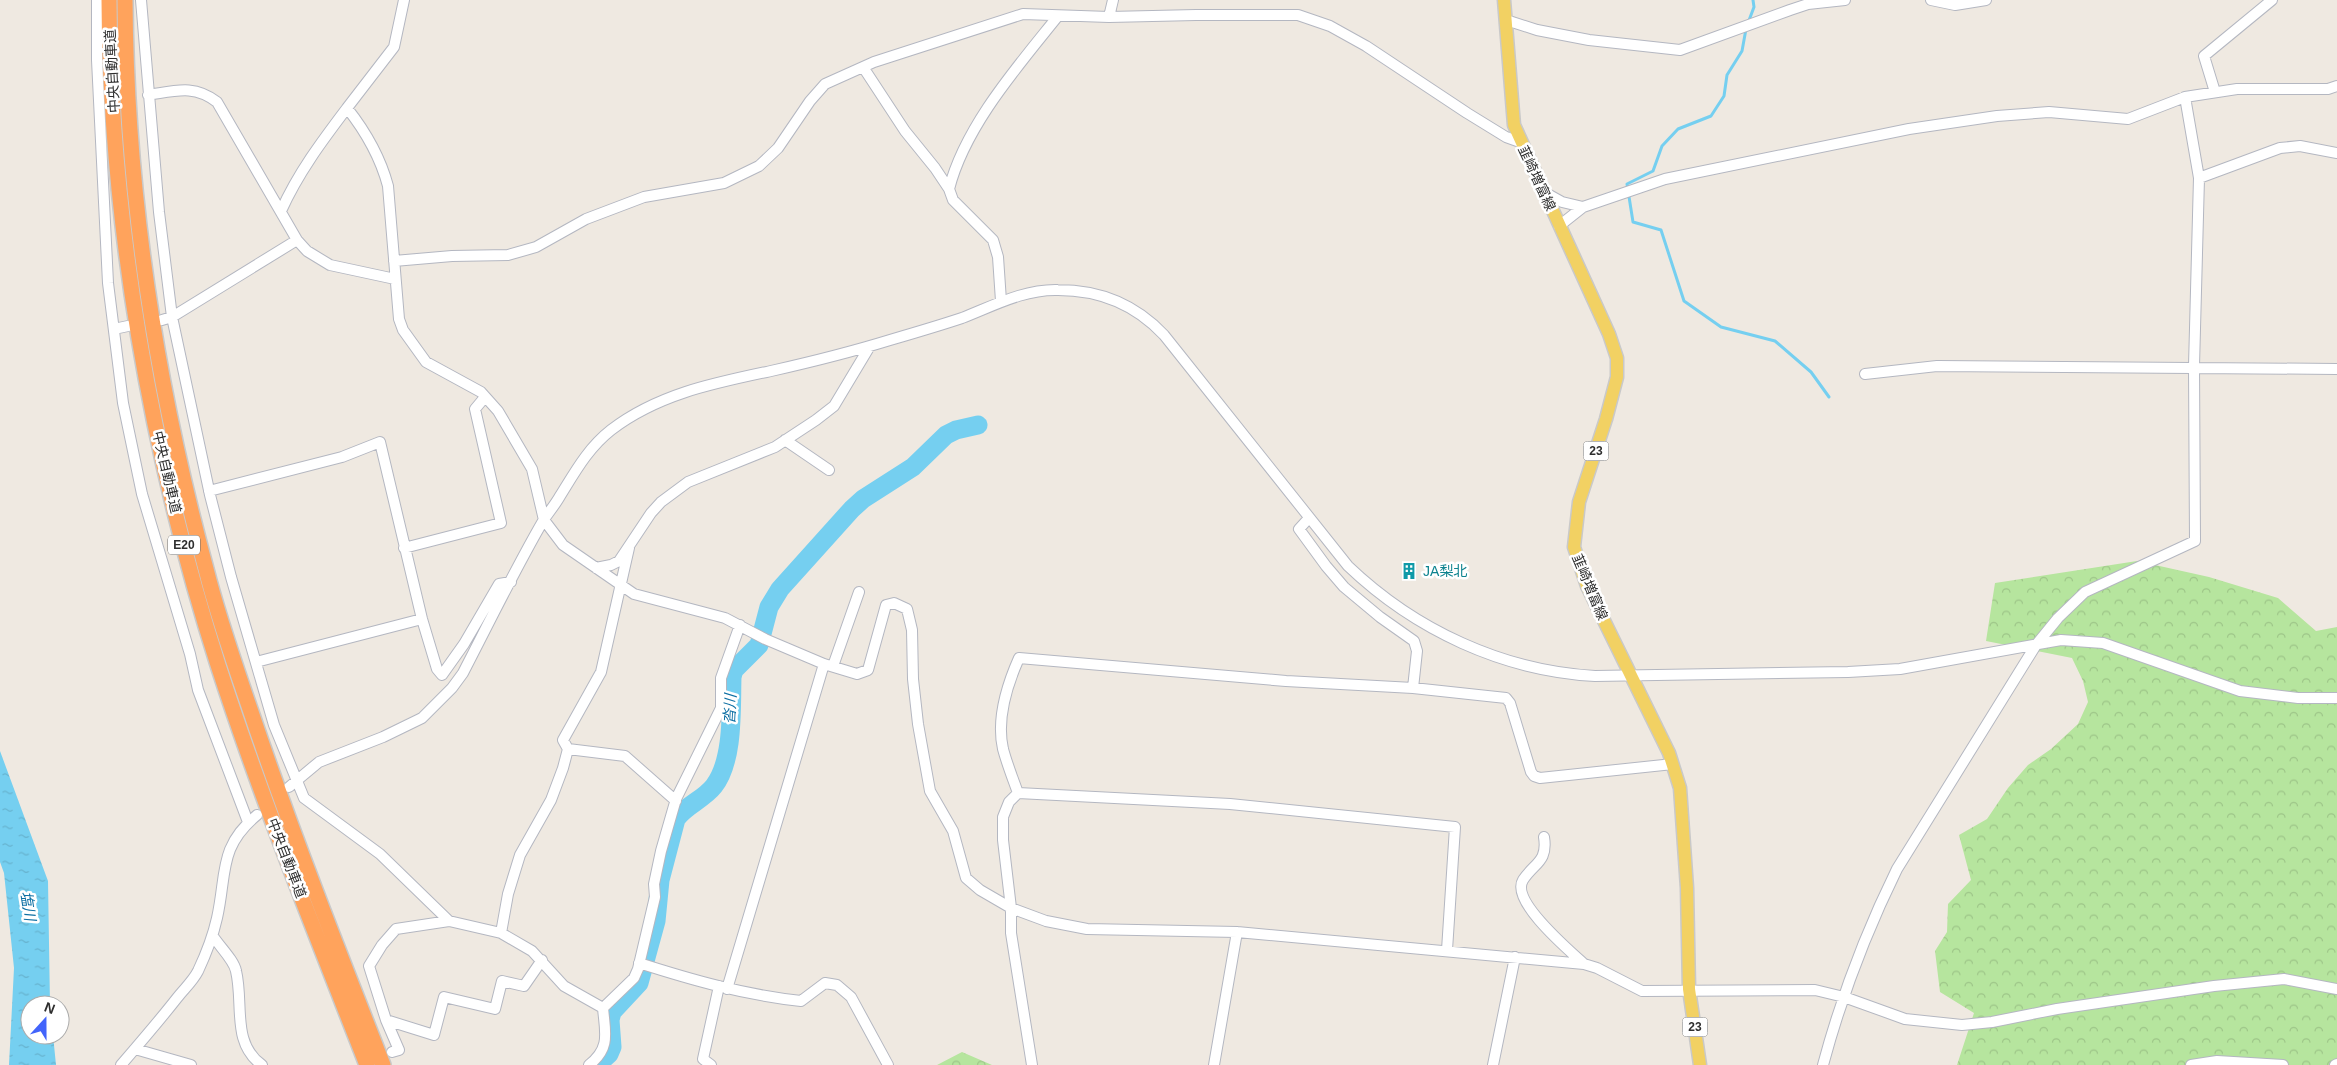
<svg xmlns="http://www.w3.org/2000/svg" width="2337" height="1065" font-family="Helvetica,'Noto Sans JP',sans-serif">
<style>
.forest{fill:url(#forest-crowns)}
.water{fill:url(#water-ripples)}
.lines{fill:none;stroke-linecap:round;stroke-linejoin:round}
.stream{stroke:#75cff0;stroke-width:3}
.river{stroke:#75cff0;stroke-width:19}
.minor-casing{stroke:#b4b7c1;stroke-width:12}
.major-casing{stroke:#c9c9c9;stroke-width:15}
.highway-casing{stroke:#c9c9c9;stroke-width:18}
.minor{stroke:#fff;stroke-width:10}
.major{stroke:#f2d163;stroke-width:12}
.highway{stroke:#ffa35c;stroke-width:15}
.labels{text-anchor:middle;stroke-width:5;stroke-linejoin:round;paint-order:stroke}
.shield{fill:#fff;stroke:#6d6d6d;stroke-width:1}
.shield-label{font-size:12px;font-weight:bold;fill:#2e2e2e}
.street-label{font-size:14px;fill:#2e2e2e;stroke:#fff}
.culture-label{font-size:14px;fill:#0d838f;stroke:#fff;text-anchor:start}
.water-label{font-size:15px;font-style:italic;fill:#0d6fa3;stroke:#fff}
</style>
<defs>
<pattern id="forest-crowns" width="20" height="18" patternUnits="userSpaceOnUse" patternTransform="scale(1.25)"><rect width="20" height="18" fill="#b6e59e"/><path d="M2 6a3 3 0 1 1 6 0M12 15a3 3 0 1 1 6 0" fill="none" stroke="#9dc588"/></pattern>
<pattern id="water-ripples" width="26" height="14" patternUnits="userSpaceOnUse" patternTransform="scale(1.25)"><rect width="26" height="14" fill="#75cff0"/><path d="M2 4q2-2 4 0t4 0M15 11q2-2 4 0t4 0" fill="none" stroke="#66b2ce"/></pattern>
</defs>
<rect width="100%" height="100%" fill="#efe9e1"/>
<!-- forest -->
<path class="forest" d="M2137,561L2209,577L2278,598L2316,631L2337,627V1065H1957L1974,1013L1940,992L1935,951L1947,932L1948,904L1971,880L1959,835L1987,819L2008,788L2028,765L2051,749L2078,724L2088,702L2083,681L2072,658L1986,641L1995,583Z
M962,1052L992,1065H937Z"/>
<!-- water -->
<path class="water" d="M0,751L48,881L50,1005H30V1035H53L56,1065H9L14,968L4,873L0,862Z"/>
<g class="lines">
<!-- stream -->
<path class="stream" d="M1748,23L1754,7L1753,0
M1746,29L1742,51L1727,75L1724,96L1711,116L1678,129L1662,146L1653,171L1627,184L1633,222L1661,230L1684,301L1721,327L1775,341L1811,372L1829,397"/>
<!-- river -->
<path class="river" d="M597,1065L609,1054L612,1047L610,1020L612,1012L639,983L656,921L660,880L676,819C686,805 703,800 714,786C734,760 731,708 732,677L734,670L759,645L769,607L780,589L852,509L863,499L913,467L946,435L956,430L978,425"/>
<!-- minor casing -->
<g class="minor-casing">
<path id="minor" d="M97,0V60L108,283L123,403L142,494L190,654L198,690L248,822
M141,0L159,212L172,317L210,495L231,577L274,725L304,798L380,854L449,921
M404,0L394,47L347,108C366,132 380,156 388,186L399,319L403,330L426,362L481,392L498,411L532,469L544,520L563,545L634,594L725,618L765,639L824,664L857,674L868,670L886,605L894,603L907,609L912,630L913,679L918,724L930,791L953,831L966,878L980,890L1011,908L1046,921L1087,929L1237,932L1584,964L1597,968L1642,991L1815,990L1844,997L1905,1019L1962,1025L1992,1022L2057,1009L2214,986L2284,979L2337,989
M1931,0L1955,5L1986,0
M1109,17L1113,0
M1506,20L1537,30L1589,40L1680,50L1790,10L1808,4L1845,0
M863,67L905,131L935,168L949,189L953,200L993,240L998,257L1001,301
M2215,92L2204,56L2272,0
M148,95C175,91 194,84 217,102L297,240
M2199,178L2280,148L2300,146L2337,153
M949,189C965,126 1018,66 1058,16
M1544,192L1562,202L1583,207
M281,211C298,173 322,141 347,108
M1559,226L1583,207L1665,179L1909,129L1997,116L2049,112L2128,119L2185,97L2237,89H2328L2337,86
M394,261L452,256L508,255L536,247L586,219L644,197L724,183L759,166L778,148L810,101L825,84L874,62L1023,14L1109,17L1196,15H1298L1330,26L1366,46L1467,113L1506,137L1520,142
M162,320L172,317L297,240L307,251L330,265L395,279
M114,329L128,326
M1865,374L1937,366L2337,369
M785,440L829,470
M209,491L342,457L380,442L422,619L437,669L442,675L464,644L499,584L511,582
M404,548L501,523L475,409L485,397
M596,568L611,565L619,561L651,513L661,502L688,482L775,447L816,420L834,406L870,346
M256,662L422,619
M833,666L859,592
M1413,688L1506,698L1510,703L1531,772L1534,776L1540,778L1673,764
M568,749L625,756L676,801
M289,787L319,762L383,737L422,718L452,688L463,673C489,623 514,571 543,521C548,513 555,505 560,496C575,472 588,448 611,430C658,394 714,383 771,371C811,362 851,352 890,340C914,333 938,326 962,318C993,306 1024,289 1058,290C1100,290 1136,305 1164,335L1348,566C1415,630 1503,671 1595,676L1848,672L1900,669L2061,640L2103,643L2240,691L2298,698H2337
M1018,793L1230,804L1455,827L1447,950
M1544,837C1548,862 1534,863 1523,880C1510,901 1570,951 1584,964
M501,933L508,894L520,855L551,800L563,768L568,749L563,740L601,672L629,548
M213,936C219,946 234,960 236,971C244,1004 231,1043 262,1065
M639,963C692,980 745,995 801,1001L825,983L837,985L851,997L888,1065
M727,989L824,664
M386,1020L369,966L382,945L396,929L449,921L501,933L532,951L564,986L603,1008
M135,1049L191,1065
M392,1052L399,1050L386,1020L434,1035L444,997L495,1009L502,981L524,986L542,960
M121,1065C140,1043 159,1021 177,998C184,989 193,981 198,971C206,954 213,936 217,918C227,874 218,847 257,815
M589,1065C611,1048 605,1032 603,1008L634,978L638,969L655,897L654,884L661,851L676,799L721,708V678L740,625
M711,1065L703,1059L719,986
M1032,1065L1011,933V908L1003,840V817L1009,802L1018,793C1013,779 1007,764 1003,749C996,718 1007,685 1019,658L1286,681L1413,688L1417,651L1414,641L1380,617L1344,587L1326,566L1299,529L1309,518
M1214,1065L1237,932
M1493,1065L1515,957
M1823,1065C1841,998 1866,932 1897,869L2036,645L2058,618L2085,592L2195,541L2194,366L2199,178L2185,97
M2191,1065L2217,1061L2283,1065
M2335,1065L2337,1064"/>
</g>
<!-- major casing -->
<g class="major-casing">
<path id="major" d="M1504,0L1514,125L1609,334L1617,358V377L1606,419L1579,502L1574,547L1587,586L1669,753L1680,788L1687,888L1689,989L1700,1065"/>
</g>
<!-- highway casing -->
<g class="highway-casing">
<path id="highway" d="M109,0C110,221 151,455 218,665C262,801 315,932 367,1065
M125,0C126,192 156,384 206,569C218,617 235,665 251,712C291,831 337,948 383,1065"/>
</g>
<!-- minor -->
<use href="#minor" class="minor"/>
<!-- major -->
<use href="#major" class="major"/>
<!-- highway -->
<use href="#highway" class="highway"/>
</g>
<!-- icons -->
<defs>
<g id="building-bare" transform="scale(1.35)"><path d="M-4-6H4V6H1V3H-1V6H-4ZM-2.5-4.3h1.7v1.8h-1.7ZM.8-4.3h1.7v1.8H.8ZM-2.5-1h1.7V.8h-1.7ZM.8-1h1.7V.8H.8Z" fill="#0f9aa8" stroke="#fff" stroke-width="2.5" paint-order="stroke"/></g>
</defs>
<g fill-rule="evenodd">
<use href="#building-bare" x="1409" y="571"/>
</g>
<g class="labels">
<!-- shield labels -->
<g class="shield">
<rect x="1583.5" y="441.5" width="25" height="19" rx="4"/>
<rect x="168" y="535.5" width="32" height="19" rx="4"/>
<rect x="1682.5" y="1017.5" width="25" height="19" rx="4"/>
</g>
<g class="shield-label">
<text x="1596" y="455">23</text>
<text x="184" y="549">E20</text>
<text x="1695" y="1031">23</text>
</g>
<!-- street labels -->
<g class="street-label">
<text transform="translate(112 71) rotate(-93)" y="5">中央自動車道</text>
<text transform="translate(1537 178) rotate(65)" y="5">韮崎増富線</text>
<text transform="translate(167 472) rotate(77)" y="5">中央自動車道</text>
<text transform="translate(1590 587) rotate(67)" y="5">韮崎増富線</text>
<text transform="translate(287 858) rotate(69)" y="5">中央自動車道</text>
</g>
<!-- culture labels -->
<g class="culture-label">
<text x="1423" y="576">JA梨北</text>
</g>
<!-- water labels -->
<g class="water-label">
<text transform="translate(730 709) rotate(-87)" y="5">沓川</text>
<text transform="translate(28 906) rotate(81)" y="5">塩川</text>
</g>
</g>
<!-- north arrow -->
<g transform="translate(45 1020) rotate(21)"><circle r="24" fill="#ffffff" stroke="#ababab"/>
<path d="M0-4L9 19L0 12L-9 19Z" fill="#4264fb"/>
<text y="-8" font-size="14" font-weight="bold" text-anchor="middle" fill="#2e2e2e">N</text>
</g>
</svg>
